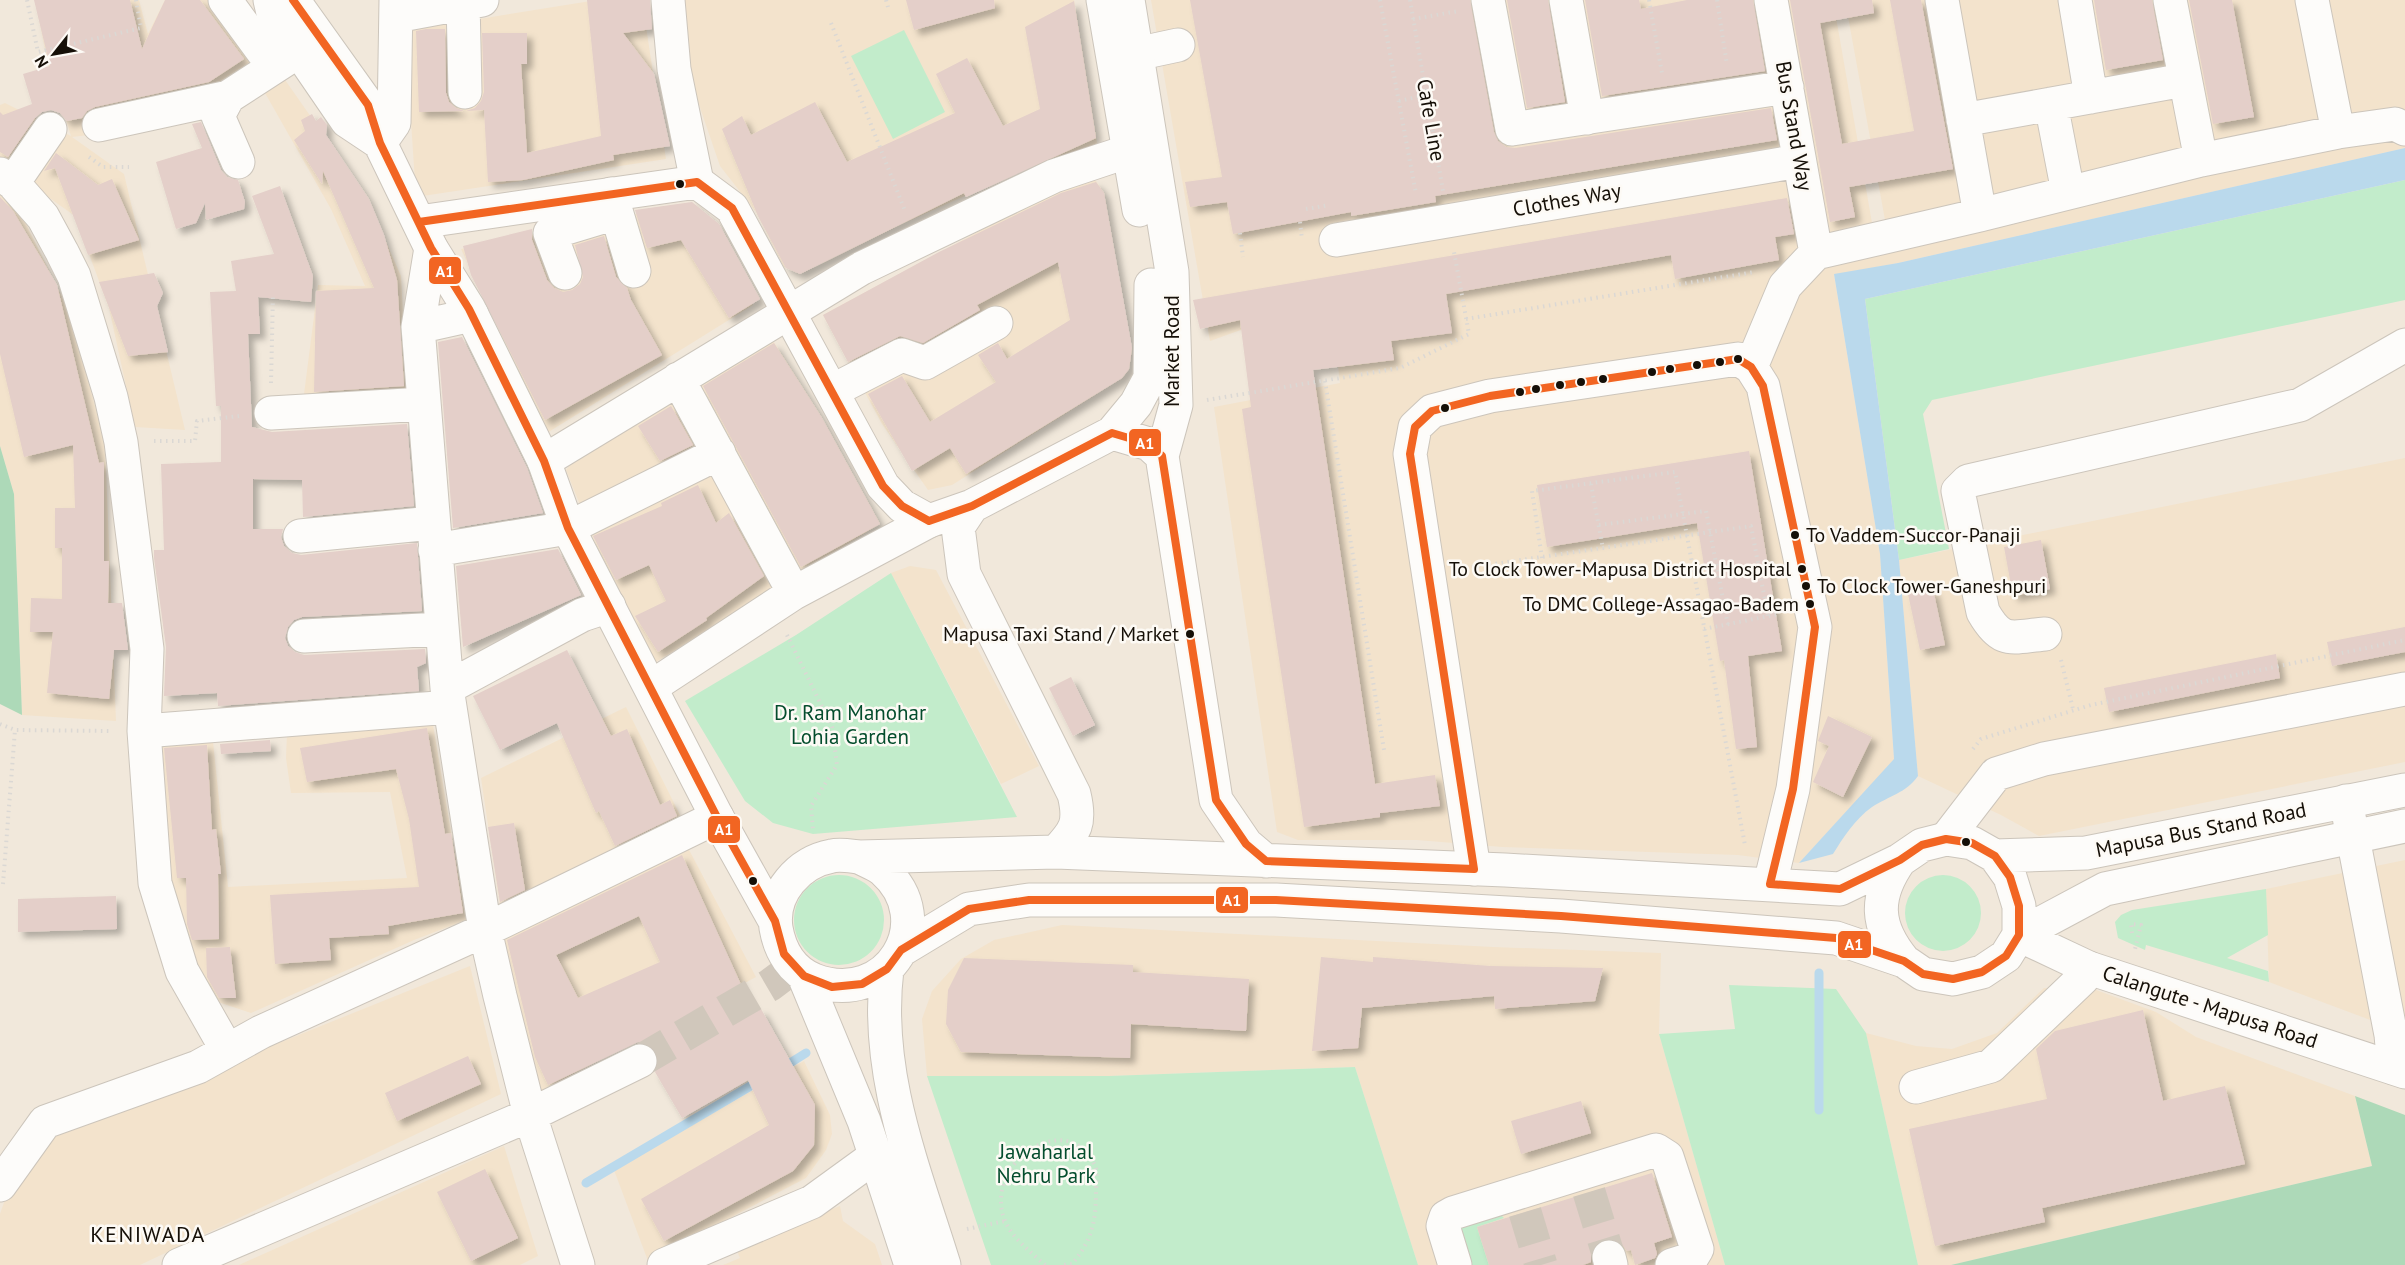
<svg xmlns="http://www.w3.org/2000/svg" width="2405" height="1265" font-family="'PT Sans',sans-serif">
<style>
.built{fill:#f3e3cc}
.green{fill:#c2eccb}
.forest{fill:#add9b8}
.water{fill:#bad9ec}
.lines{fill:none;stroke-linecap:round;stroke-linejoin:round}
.stream{stroke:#bad9ec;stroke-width:9}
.building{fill:#e4cfc9;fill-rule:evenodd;filter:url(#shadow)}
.minor-tunnel{stroke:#d0c7bb;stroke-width:33;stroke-dasharray:33 16;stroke-linecap:butt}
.minor-casing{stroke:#ccc5bb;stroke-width:35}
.major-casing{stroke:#ccc5bb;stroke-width:35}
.path{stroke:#dbd8d4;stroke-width:4;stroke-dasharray:1.5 4.5;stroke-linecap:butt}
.minor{stroke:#fdfcfa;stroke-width:33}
.major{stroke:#fdfcfa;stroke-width:33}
.bus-1-casing{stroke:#fdfaf5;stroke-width:12}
.bus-1{stroke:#f26522;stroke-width:8}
.bus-dot{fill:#150f07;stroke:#fdfaf5;stroke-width:2}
.labels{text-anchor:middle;stroke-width:5;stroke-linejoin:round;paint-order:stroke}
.bus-label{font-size:20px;fill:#150f07;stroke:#fdfaf5;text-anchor:end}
.street-label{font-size:21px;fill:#150f07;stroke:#fdfaf5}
.park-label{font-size:21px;fill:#044d2d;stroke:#fdfaf5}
.neighbourhood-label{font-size:22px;letter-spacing:1.5px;fill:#150f07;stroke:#fdfaf5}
.line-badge{stroke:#fdfaf5;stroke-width:2}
.badge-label{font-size:16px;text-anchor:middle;font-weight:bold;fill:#fff}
</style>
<defs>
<filter id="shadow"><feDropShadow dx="5.5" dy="5.5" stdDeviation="3" flood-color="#0004"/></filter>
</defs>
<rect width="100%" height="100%" fill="#f1e8db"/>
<!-- built -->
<path class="built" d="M35,0H139L148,34L165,0H215L260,66L161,126L72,137L124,174L185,430L135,427L109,308L75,216L0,163V105L5,103L71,136L47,59Z
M597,0H642L666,159L416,197L405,31Z
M684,0H1074L1098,149L1036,172L1034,165L902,224L800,274L784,267L756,212L720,166L680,49Z
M1151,0H1833L1872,223L1885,220L1845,0H2405V148L1898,263L1834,275L1880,554L1894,760L1799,863L1738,855L1502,847L1417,840H1298L1277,832L1214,407L1340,383L1332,314L1249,327L1210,341Z
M283,77L365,194L401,276L407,392L303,402L318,285L365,286L331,209L265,93Z
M1082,176L1096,181L1104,193L1132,351L1129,369L1122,378L952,485L928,490L882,424L823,315Z
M0,192L18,208L71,315L105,444L116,721L22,715L14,494L0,446Z
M671,207L713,237L753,305L547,433L461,249Z
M772,339L822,418L880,524L656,662L622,610L566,470L581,451Z
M2405,458V762L2039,836L2001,815L1918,776L1899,560Z
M910,566L936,570L1039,766L1001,784L891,573Z
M626,707L683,821L501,912L481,778Z
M432,719L466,920L414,940L251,1013L218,1002L180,942L151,736L212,732L228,887L407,878L390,792L291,793L286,758L287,733Z
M687,846L756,977L538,1093L497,938Z
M2405,860V1033L2269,982L2266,889Z
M1062,925L1493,947L1661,953L1659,1034L1725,1265H1418L1355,1067L1109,1076H927L922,1019L932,991L961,959L994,940Z
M470,966L501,1094L140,1265H0V1214L12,1179L60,1131Z
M2044,988L2096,990L2156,1012L2196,1037L2355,1096L2372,1166L1951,1265H1918L1866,1033L1916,1046L1952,1049L1997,1033Z
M804,1061L830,1115L832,1134L826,1150L806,1178L648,1261L614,1170Z
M504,1146L538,1256L520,1265H239Z
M840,1206L843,1221L875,1244L882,1265H723L740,1258L735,1246Z"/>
<!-- green -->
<path class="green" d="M904,30L945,112L893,139L851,56Z
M2405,180V300L1932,400L1923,414L1949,549L1899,560L1865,299Z
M891,573L1017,817L813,834L773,823L745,801L685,701L796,635Z
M794 920a45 45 0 1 1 90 0a45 45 0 1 1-90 0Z
M1905 913a38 38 0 1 1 76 0a38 38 0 1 1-76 0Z
M2266,889L2268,935L2227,958L2268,971L2269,982L2146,945L2145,950L2118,938L2115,922L2121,915L2132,910Z
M1729,985L1836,989L1866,1033L1918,1265H1725L1659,1034L1735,1029Z
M1355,1067L1418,1265H991L927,1076H1109Z
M1497,1211L1504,1218L1477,1227L1489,1265H1471L1460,1227Z"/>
<!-- forest -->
<path class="forest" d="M0,446L14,494L22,715L0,704Z
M2355,1096L2405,1115V1265H1951L2372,1166Z"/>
<!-- water -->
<path class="water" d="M2405,148V180L1865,299L1899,560L1918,776C1906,793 1889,796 1872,807C1855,819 1843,838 1833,854L1799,863L1894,759L1880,554L1834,274L1898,263Z"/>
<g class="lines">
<!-- stream -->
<path class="stream" d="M782,1068L806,1053
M1819,1110V973
M586,1183L759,1081"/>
</g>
<!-- building -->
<path class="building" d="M34,0H130L142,49L165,0H200L244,59L209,82L95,107L87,111L82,118L67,121L60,113L51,110L42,112L35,118L8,157L0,152V112L3,115L32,104L23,74L50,66Z
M587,0H650L652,29L623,33L654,74L670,146L613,155L614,160L523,180L488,182L484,110L466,111L475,108L481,101L484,92L482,33H527V64H521L527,153L601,136Z
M906,0H994L995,8L914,30Z
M1190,0H1470L1494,132L1498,141L1506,147L1515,148L1771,108L1777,140L1435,196L1436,202L1351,216V212L1233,234L1227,202L1190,207L1185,182L1222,177Z
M1507,0H1548L1565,102L1527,108Z
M1585,0H1639L1641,9L1687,0H1753L1765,71L1602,96Z
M1790,0H1872L1874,13L1820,23L1842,144L1914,131L1890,0H1921L1953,169L1849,187L1855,217L1830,222Z
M2094,0H2152L2163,60L2106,70Z
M2189,0H2232L2254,117L2213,124Z
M1074,1L1096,138L966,197L964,193L800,274L786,268L758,216L722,129L742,116L751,135L815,102L847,162L955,113L936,74L967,58L1003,126L1040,109L1025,27Z
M426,29H445L446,93L449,102L456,108L464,111L419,112L416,31Z
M312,114L316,121L321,117L327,125L326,135L369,199L384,235L397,280L404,386L314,392L316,291L374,288L323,171L322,184L294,140L305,131L301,120Z
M201,122L221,170L227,177L238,180L245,202L244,209L206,220L205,203L196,223L176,229L156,162L202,148L192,124Z
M56,153L98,185L112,179L139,240L88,255L55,168L44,171Z
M1096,182L1104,193L1132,348L1129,369L1122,378L966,474L950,448L912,471L868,394L902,376L930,422L996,382L978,355L998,343L1007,359L1070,320L1058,262L977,305L980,310L923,343L900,336L848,362L823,315L939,252L1061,193Z
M280,186L313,276L311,302L258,297L260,334H248L252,427L272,432L407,424L414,506L303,517L302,480L253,479V529H283L281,537L284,546L292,553L301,555L417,543L422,611L302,617L294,620L288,627L285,638L288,646L295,652L304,655L425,649L426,663L417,667L419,691L218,706L217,693L164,696L166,647L154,558V550H164L161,464L221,462V406H216L210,292L236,291L231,261L274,254L252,196Z
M0,197L13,211L57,285L99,463L104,462V561H109L108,603H122L128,650H114L109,699L47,693L53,632H30L31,598L62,599V548H55V508H75L73,445L24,457L0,354Z
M1787,198L1794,234L1775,237L1779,260L1675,279L1671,255L1446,294L1452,333L1391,341L1394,360L1313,370L1375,784L1435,775L1440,806L1380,813V817L1304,827L1242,409L1251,407L1240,320L1200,329L1193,300Z
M692,202L719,224L760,299L729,318L681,240L647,248L635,210Z
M532,229V240L547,280L554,288L563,292L572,290L580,284L583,277L575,245L604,236L616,277L627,288L631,300L662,355L545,420L471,275L463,246Z
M154,273L163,293L157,306L168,352L128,356L99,282Z
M462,337L527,468L543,513L453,528L438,342Z
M774,343L822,418L880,524L801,567L703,386Z
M671,406L693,445L660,461L638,426Z
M1749,451L1782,651L1748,656L1757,747L1736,749L1724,660L1720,661L1697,523L1547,547L1537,485Z
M698,485L716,523L729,513L764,576L706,618L707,620L658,652L635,616L666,601L649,565L616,580L593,536L662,506L661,503Z
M2041,540L2050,589L2013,596L2004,547Z
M558,549L581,595L463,647L456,566Z
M1933,589L1945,645L1920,650L1908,594Z
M2405,627V652L2332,666L2327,642Z
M567,650L611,736L627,729L660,805L670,800L677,816L615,846L599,811L596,813L557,723L500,750L473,696Z
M2276,654L2280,678L2109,712L2104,688Z
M1071,677L1095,725L1073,736L1049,688Z
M1828,716L1872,737L1843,797L1813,782L1829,746L1818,741Z
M427,728L445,834L451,833L463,913L388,926L389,934L329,938L331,960L275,964L270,895L419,887L409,819L396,769L307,782L300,748Z
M270,740L271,751L221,754L220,744Z
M207,745L212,830L216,829L221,874H218L219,939L192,940L187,924L186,878H177L164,748Z
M514,823L525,890L500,902L488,827Z
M682,855L754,1013L761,1009L815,1105L814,1145L793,1171L664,1241L641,1199L769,1125L748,1080L682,1118L655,1072L659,1063L657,1052L650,1045L638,1042L548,1085L535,1057L507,940ZM639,916L660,962L578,998L556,955Z
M116,896L117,929L18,932V899Z
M230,947L236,998H219L207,977L206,948Z
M1321,957L1373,962V957L1490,966L1603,968L1595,1001L1495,1009L1494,996L1362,1008L1358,1048L1312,1051Z
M964,958L1133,965V972L1249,979L1246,1031L1131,1024L1130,1058L961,1052L946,1024L948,990Z
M2143,1010L2163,1101L2225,1086L2245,1164L2042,1208L2045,1222L1935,1246L1909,1129L2047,1099L2036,1049L2055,1031Z
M468,1056L481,1084L397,1121L385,1093Z
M1581,1101L1591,1133L1521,1154L1511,1121Z
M485,1169L518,1238L471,1261L437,1192Z
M1652,1173L1672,1237L1654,1243L1657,1254L1655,1258L1635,1265L1631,1250L1627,1251L1622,1244L1615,1239H1605L1596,1243L1591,1251V1262L1583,1265H1489L1477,1227Z"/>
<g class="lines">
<!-- minor-tunnel -->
<path class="minor-tunnel" d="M640,1061L770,985L794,967
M1589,1192L1609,1257
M1525,1212L1541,1265"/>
<!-- minor casing -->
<g class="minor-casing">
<path id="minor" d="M225,0L274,67
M463,0L465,92
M668,0L674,69L697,182
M1488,0L1512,129L1787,87
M1566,0L1587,118
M1771,0L1816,253
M1942,0L1980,215
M2075,0L2091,97
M2170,0L2201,160
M2312,0L2338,132
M396,16L482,0
M1136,54L1178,45
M228,97L218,116L238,162
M2051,104L2068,192
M1963,120L2184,80
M99,125L228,97L299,51
M380,143L394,123L396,0
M0,174L13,183L43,217L62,252L74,276L111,397L121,442L147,649L144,731L155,883L182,971L227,1050
M13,183L50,129
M611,194L634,271
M1336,240L1799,161
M431,248L418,327L447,688L485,930L500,996L530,1115L578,1265
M565,273L550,233L616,213
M418,327L472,315
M1751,367L1785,286L1816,253L1980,215L2201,160L2338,132L2395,124L2405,129
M678,379L794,593
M832,391L902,355L925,363L996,323
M271,413L424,404
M544,461L862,268L1054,176L1129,151
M300,536L432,523
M435,550L568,528L719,453
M2045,634C2011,637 2002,645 1983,612L1958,491L1968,481L2300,405L2405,345
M304,636L442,629
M651,687L794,593L929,521
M447,688L582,615L609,606
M144,731L450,707
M2346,801L2391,1035L2394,1068
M1946,839L1996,774L2044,759L2405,689
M1474,869L1410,454L1415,427L1432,411L1490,396L1738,359L1751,367L1763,386L1815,627L1793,789L1770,884
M1916,1087L1991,1066L2083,978L2089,968
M0,1185L45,1122L198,1067L261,1032L485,930L717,817
M1609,1257L1611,1265
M179,1265L530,1115L640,1061
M664,1265L812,1202L874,1157
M1455,1265L1443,1226L1446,1217L1453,1213L1656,1150L1667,1157L1697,1249L1691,1259L1672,1265"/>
</g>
<!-- major casing -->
<g class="major-casing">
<path id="major" d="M270,0L273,13L347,121L380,143
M293,0L368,105L380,143L431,248L469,309L544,461L568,528L717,817L775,921
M1103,0L1139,210
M1128,0L1172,272L1176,405L1162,456L1216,800L1246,844L1266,861
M419,222L697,182L732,208L883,486L902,506L929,521L972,506L1112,433L1149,444L1162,456
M1112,433L1136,404L1150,378L1151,285
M972,506L958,527L964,574L1074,794C1081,823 1076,831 1056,852
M1995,856L2086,853L2405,790
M859,857C866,861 876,864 883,870C941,921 888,1008 814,980C792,971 780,951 776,928C771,893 799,862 832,856C840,854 850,856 859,857L1056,852L1505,870L1840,889L1900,860L1922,845L1946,839L1972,843L1995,856L2010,877L2019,906V935L2006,956L1982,972L1953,979L1923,974L1904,961L1836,938L1561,916L1276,900H1029L969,909L901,950
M1900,860C1874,897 1875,926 1904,961
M2019,935L2089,968L2405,1072
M2019,935L2105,889L2405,826
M887,969C874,1073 914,1168 944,1265
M804,976L864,1121L911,1265"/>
</g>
<!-- path -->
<path class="path" d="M27,0L38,52L141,28L136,0
M886,0L888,7
M1380,0L1416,194
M1410,0L1443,191
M1649,0L1662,73
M1717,0L1727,65
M1413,19L1459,11
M831,23L905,211
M1399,101L1426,95
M89,157L103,167H129
M1306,209L1329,205
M1300,222L1302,239
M1240,233L1243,257
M1466,319L1755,272
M1325,381L1384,750
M271,383L273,294
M1207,400L1400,368L1469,334L1454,252
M154,441H195L197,421L239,416
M1591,484L1603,549
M1599,525L1706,511L1728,625
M1542,558L1532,491L1675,472L1745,845
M1460,569L1751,526L1768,616
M1704,629L1779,614
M787,635L832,727L837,765L811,806L813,830
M2061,660L2073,709
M0,724L15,730L112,731
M1973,749L1981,739L2091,705L2405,640
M3,884L15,730
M2132,933L2131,924L2141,925L2135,949
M967,1229L1005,1221
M1045,1265C1032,1253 1012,1238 1005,1221C981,1162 1070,1106 1095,1166C1098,1173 1096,1185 1096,1193C1096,1222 1091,1242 1072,1264L1063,1265"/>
<!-- minor -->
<use href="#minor" class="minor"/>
<!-- major -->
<use href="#major" class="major"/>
<!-- bus-1 casing -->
<g class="bus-1-casing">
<path id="bus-1" d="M293,0L368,105L380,143L431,248L469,309L544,461L568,528L717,817L775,921L784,954L804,976L832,987L862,984L887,969L901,950L969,909L1029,900H1276L1561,916L1836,938L1904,961L1923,974L1953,979L1982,972L2006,956L2019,935V906L2010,877L1995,856L1972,843L1946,839L1922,845L1900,860L1840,889L1770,884L1793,789L1815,627L1763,386L1751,367L1738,359L1490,396L1432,411L1415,427L1410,454L1474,869L1266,861L1246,844L1216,800L1162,456L1149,444L1112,433L972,506L929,521L902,506L883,486L732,208L697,182L419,222"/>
</g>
<!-- bus-1 -->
<use href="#bus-1" class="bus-1"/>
</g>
<!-- markers -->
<g class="bus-dot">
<circle cx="680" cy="184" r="5"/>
<circle cx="1738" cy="359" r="5"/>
<circle cx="1720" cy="362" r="5"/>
<circle cx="1697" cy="365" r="5"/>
<circle cx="1670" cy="369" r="5"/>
<circle cx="1652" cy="372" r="5"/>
<circle cx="1603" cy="379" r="5"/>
<circle cx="1581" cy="382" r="5"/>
<circle cx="1560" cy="385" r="5"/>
<circle cx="1536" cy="389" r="5"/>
<circle cx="1520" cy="392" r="5"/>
<circle cx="1445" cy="408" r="5"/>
<circle cx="1795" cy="535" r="5"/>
<circle cx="1802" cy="569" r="5"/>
<circle cx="1806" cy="586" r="5"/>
<circle cx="1810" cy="604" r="5"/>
<circle cx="1190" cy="634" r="5"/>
<circle cx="1966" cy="842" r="5"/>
<circle cx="753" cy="881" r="5"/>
</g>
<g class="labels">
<!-- bus labels -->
<g class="bus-label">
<text x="1806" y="542" text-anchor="start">To Vaddem-Succor-Panaji</text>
<text x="1791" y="576">To Clock Tower-Mapusa District Hospital</text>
<text x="1817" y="593" text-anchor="start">To Clock Tower-Ganeshpuri</text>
<text x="1799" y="611">To DMC College-Assagao-Badem</text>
<text x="1179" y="641">Mapusa Taxi Stand / Market</text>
</g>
<!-- street labels -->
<g class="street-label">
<text transform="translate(1431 120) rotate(80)" y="7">Cafe Line</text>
<text transform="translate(1794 126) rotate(80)" y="7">Bus Stand Way</text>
<text transform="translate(1567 200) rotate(-10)" y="7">Clothes Way</text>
<text transform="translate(1172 351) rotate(-90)" y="7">Market Road</text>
<text transform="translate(2201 830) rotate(-11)" y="7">Mapusa Bus Stand Road</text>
<text transform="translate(2210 1007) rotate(18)" y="7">Calangute - Mapusa Road</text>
</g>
<!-- park labels -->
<g class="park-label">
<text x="850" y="720">Dr. Ram Manohar<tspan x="850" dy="24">Lohia Garden</tspan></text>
<text x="1046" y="1159">Jawaharlal<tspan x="1046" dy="24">Nehru Park</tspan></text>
</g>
<!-- neighbourhood labels -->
<g class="neighbourhood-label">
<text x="148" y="1242">KENIWADA</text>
</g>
</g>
<g class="line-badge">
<rect x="428" y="256" width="34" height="29" rx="6" fill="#f26522"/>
<rect x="1128" y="428" width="34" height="29" rx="6" fill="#f26522"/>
<rect x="707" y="815" width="34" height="29" rx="6" fill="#f26522"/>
<rect x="1215" y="886" width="34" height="28" rx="6" fill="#f26522"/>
<rect x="1837" y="930" width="35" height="29" rx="6" fill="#f26522"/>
</g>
<g class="badge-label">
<text x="445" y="277">A1</text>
<text x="1145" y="449">A1</text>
<text x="724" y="835">A1</text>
<text x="1232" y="906">A1</text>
<text x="1854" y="950">A1</text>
</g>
<!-- north arrow -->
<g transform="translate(54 54) rotate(239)" stroke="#fdfaf5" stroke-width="4.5" paint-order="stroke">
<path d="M0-4.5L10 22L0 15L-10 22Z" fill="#150f07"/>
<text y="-9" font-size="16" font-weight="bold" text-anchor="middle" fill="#150f07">N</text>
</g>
</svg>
